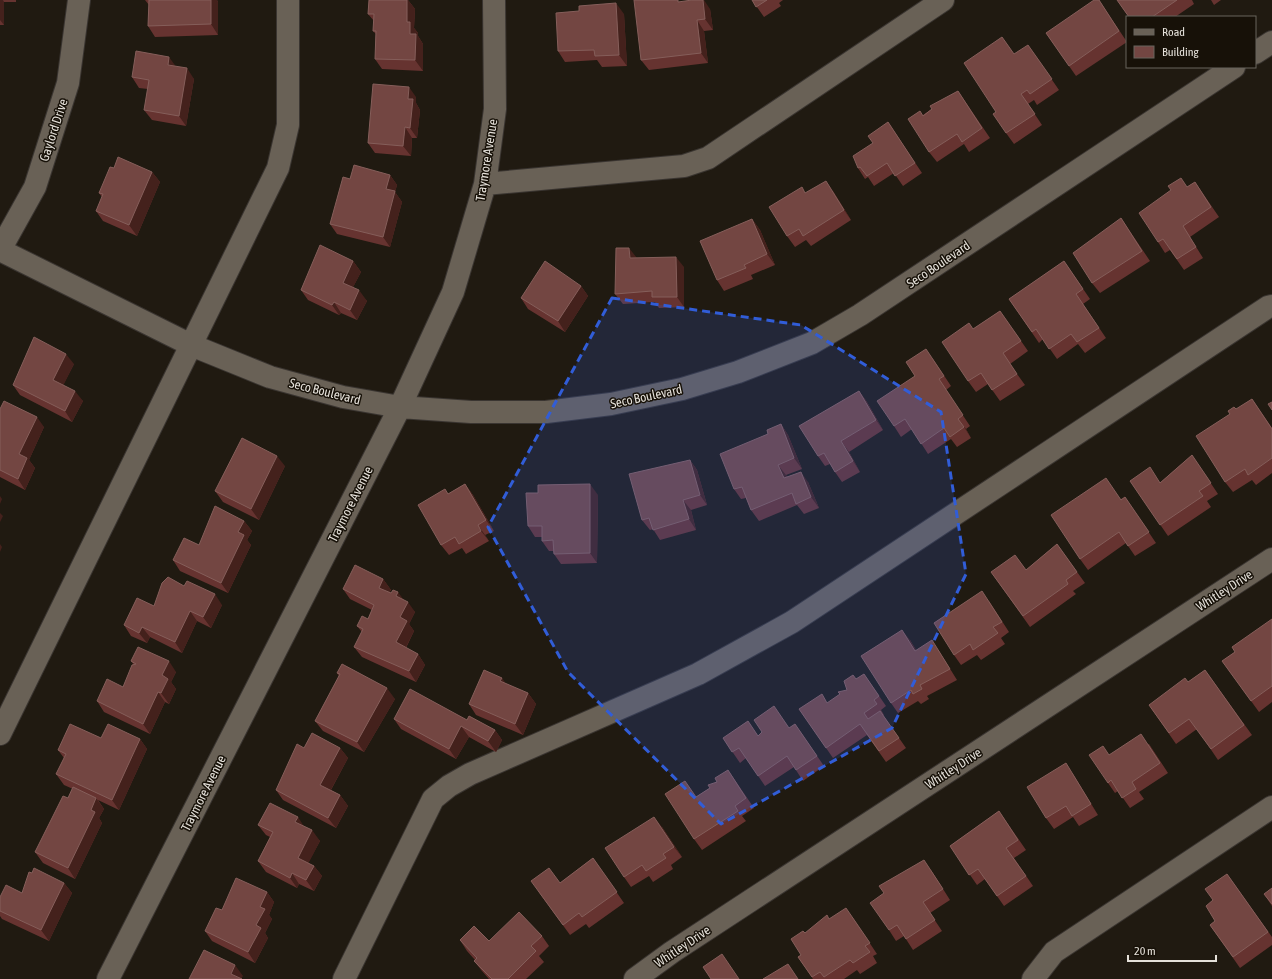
<svg xmlns="http://www.w3.org/2000/svg" width="1272" height="979" font-family="'Asap Condensed',sans-serif">
<style>
.lines{fill:none;stroke-linecap:round;stroke-linejoin:round}
.minor-casing{stroke:#3a3531;stroke-width:24}
.minor{stroke:#696156;stroke-width:22}
.wall{fill:#663330}
.shaded-wall{fill:#44211c}
.building{fill:#734642;stroke:#855e5a}
.marked{fill:#315dd8;fill-opacity:0.2;stroke:#315dd8;stroke-width:3;stroke-dasharray:8 5;stroke-linejoin:round}
.labels{text-anchor:middle;stroke-width:3;stroke-linejoin:round;paint-order:stroke}
.street-label{font-size:13px;fill:#e5e1da;stroke:#171108}
</style>
<rect width="100%" height="100%" fill="#201a11"/>
<g class="lines">
<!-- minor casing -->
<g class="minor-casing">
<path id="minor" d="M1255,53L1272,42
M485,184L684,166L708,158L943,0
M0,250L191,345L270,377L343,397L400,407L471,412H546L611,404L682,389L738,372L812,343L860,315L1234,67
M0,250L35,187L68,83L79,0
M0,734L278,168L288,125V0
M108,979L400,407L453,292L485,184L495,109L494,0
M344,979L433,799L449,786L470,774L698,674L792,622L1268,307L1272,306
M635,979L672,952L1272,559
M1033,979L1054,952L1272,807"/>
</g>
<!-- minor -->
<use href="#minor" class="minor"/>
</g>
<!-- wall -->
<path class="wall" d="M0,0H16V2H4V25H0Z
M145,0H217L218,2V35L155,37L148,26L149,5Z
M369,0H408L415,9L414,28L418,33V36L423,44V71L382,69L375,59L376,34L373,31L374,21L368,14Z
M752,0H783L779,3L781,6L764,17Z
M1099,0L1127,42L1076,76L1046,33Z
M1117,0H1192L1194,4L1175,17H1129Z
M1211,0H1221L1214,5Z
M681,2L710,9L713,30L704,31L708,63L649,70L641,60Z
M624,14L627,66L602,67L597,60L565,62L558,51Z
M1028,45L1059,90L1037,105L1034,100L1028,104L1042,125L1014,144L1006,133L996,112Z
M176,66L194,79L186,126L152,120L144,110L148,89L139,88L132,77Z
M958,91L990,138L969,152L964,144L937,162L929,152L923,115Z
M416,97V103L420,110L417,138H412L411,156L375,153L368,143Z
M888,122L922,173L903,186L894,173L874,186L868,177L865,179L858,168L873,143Z
M114,168L152,172L160,182L137,236L103,221L96,211L102,197L99,193Z
M390,175L397,185L395,192L402,202L390,247L337,234L330,224L350,179Z
M1195,182L1219,217L1190,237L1203,258L1184,270L1170,250L1165,253L1158,242L1187,187Z
M833,191L851,220L811,246L806,240L795,247L787,236L806,193Z
M1121,218L1150,261L1100,293L1092,283Z
M752,219L760,230L775,265L751,275L753,279L724,291L717,280Z
M636,258L684,267V307L659,308L655,302L623,304L615,294Z
M353,261L361,272L353,287L367,301L357,320L341,313L339,315L308,300L301,290Z
M1064,261L1090,299L1083,304L1106,338L1085,353L1078,344L1057,359L1043,339L1039,343L1009,299Z
M581,286L588,296L565,332L528,309L521,298Z
M1000,311L1028,351L1010,364L1025,385L1000,401L988,384L976,392L968,381L973,329Z
M933,359L951,386L946,390L970,426L966,429L971,438L957,447L951,439L928,454L912,429L901,437L894,426L915,376Z
M74,364L63,385L83,401L72,422L20,395L13,385Z
M859,391L867,402L883,430L849,452L860,472L842,482L835,472L830,464L825,466L818,456Z
M1252,399L1272,428V473L1256,485L1252,480L1233,492L1225,482L1230,414Z
M0,409L44,427L29,460L35,468L25,490L0,477Z
M781,424L788,435L802,469L786,475L787,477L808,482L819,508L804,514L797,505L759,521L751,510L746,498L741,499L734,489L768,434Z
M1192,455L1218,494L1207,501L1211,507L1168,536L1130,481L1161,482Z
M690,460L697,470L707,505L691,510L696,530L660,540L653,529L650,530L642,520Z
M285,466L259,520L223,502L215,491Z
M465,484L473,495L494,531L485,535L489,541L466,554L462,548L449,555L441,545L445,489L448,494Z
M598,495L597,563L561,564L554,554L553,551H549L542,541V537H535L528,526Z
M1125,497L1156,543L1135,556L1126,543L1088,570L1080,559L1121,499Z
M244,521L252,531L247,540L251,545L228,593L180,571L173,560Z
M1057,544L1085,583L1073,591L1076,594L1030,627L991,572L1026,570Z
M383,579L391,590L389,593L403,600L415,612L409,624L414,631L406,648L418,654L425,665L416,682L362,657L354,647L362,632L357,626L368,619L372,610L350,599L343,589Z
M989,601L1009,632L1001,638L1005,644L981,660L977,655L961,665L954,655Z
M222,605L211,628L197,621L182,653L150,637L147,643L131,636L124,625L154,606Z
M1272,619V702L1259,712L1222,661L1235,652Z
M910,640L916,650L939,651L957,680L927,696L929,699L921,704L918,701L898,713L891,703Z
M131,661L176,672L171,682L176,689L169,704L165,702L150,734L104,712L97,701L123,687L134,665Z
M1205,670L1252,735L1218,760L1197,729L1176,744L1149,705L1188,682Z
M337,673L395,699L364,752L323,731L315,721L339,676Z
M864,674L886,706L881,710L884,715H883L906,748L886,762L867,735L833,758L799,709L828,703L847,690L856,679Z
M506,684L528,693L536,704L523,735L476,715L469,704Z
M394,719L467,720L495,730L502,740L496,752L469,737L456,759L401,729Z
M795,724L824,766L803,781L794,767L765,786L746,758L740,763L723,738L758,736L790,728Z
M101,738L140,739L147,749L119,810L98,800L104,809L99,818L102,823L75,879L43,863L35,852L68,798L73,789L64,785L56,774L64,758L58,750Z
M1149,744L1168,773L1139,792L1144,799L1130,808L1118,791L1115,793L1108,783L1109,755Z
M304,748H340L348,758L331,790L340,795L348,806L336,828L283,800L276,790Z
M728,770L754,808L742,816L746,821L702,850L694,839L696,797L710,788L717,782Z
M1073,774L1098,815L1079,826L1073,817L1054,829L1046,818Z
M999,811L1026,850L1014,858L1033,886L1004,906L985,879L977,885L950,846Z
M258,825L304,826L320,841L308,863L314,866L322,876L314,891L299,884L297,888L266,872L258,861L270,837L266,835Z
M662,827L682,857L671,865L673,869L653,882L649,876L631,887L624,877Z
M593,858L624,903L589,928L586,924L570,935L538,891L560,883Z
M931,870L950,900L930,913L942,931L913,950L904,936L896,941L889,930Z
M1227,874L1272,937V945L1240,968L1210,925L1215,921L1213,900Z
M64,883L72,893L49,941L2,919L0,916V897L22,893Z
M1272,888V906L1264,894Z
M267,892L274,902L269,915L272,919L265,933L268,938L255,963L212,941L205,931L222,910Z
M853,918L877,954L873,956L877,963L860,974L857,970L844,979H813L798,957L801,955L805,933L829,919Z
M542,936L549,946L539,956L544,962L526,979H489L482,971L474,961L475,960L467,951L460,940L489,941Z"/>
<!-- shaded-wall -->
<path class="shaded-wall" d="M0,0H3L4,2V25L0,20Z
M211,0H217L218,2V35L211,24Z
M407,0H408L415,9L414,28L418,33V36L423,44V71L415,60L407,22Z
M703,0H704L710,9L713,30L705,19Z
M616,3L624,14L627,66L619,55Z
M697,20L704,31L708,63L701,53Z
M169,57L177,68L168,65Z
M187,68L194,79L186,126L179,116Z
M409,87L416,97V103L420,110L417,138L410,128L408,99Z
M405,127L412,138L411,156L403,146Z
M152,172L160,182L137,236L129,225Z
M390,175L397,185L395,192L402,202L390,247L383,237L386,189Z
M826,181L833,191L851,220L844,210Z
M752,219L760,230L775,265L767,254Z
M629,248L637,258H630Z
M676,257L684,267V307L677,297Z
M353,261L361,272L350,293L343,283Z
M581,286L588,296L565,332L558,321Z
M359,290L367,301L357,320L350,310Z
M334,302L341,313L339,315L332,305Z
M66,354L74,364L61,390L53,380Z
M75,391L83,401L72,422L65,411Z
M859,391L867,402L883,430L876,420Z
M37,417L44,427L29,460L35,468L25,490L18,479L19,454Z
M958,419L966,429L971,438L964,427Z
M781,424L788,435L802,469L794,458Z
M841,441L849,452L860,472L853,461Z
M277,456L285,466L259,520L251,509Z
M690,460L697,470L707,505L700,495Z
M778,465L786,475L792,489L784,478Z
M801,472L808,482L819,508L811,497Z
M465,484L473,495L494,531L486,520Z
M590,484L598,495L597,563L590,553Z
M0,496L2,499L0,504Z
M683,500L691,510L696,530L689,519Z
M0,513L3,516L0,522Z
M244,521L252,531L247,540L251,545L228,593L221,583L238,532Z
M478,525L485,535L489,541L481,531Z
M0,544L2,547L0,552Z
M383,579L391,590L386,598L379,588Z
M398,592L406,603L396,596Z
M215,594L222,605L211,628L203,617Z
M408,602L415,612L409,624L414,631L403,653L396,642L400,617Z
M190,611L197,621L182,653L175,642Z
M142,627L150,637L147,643L139,633Z
M902,630L910,640L923,661L915,651Z
M418,654L425,665L416,682L409,671Z
M169,661L176,672L171,682L176,689L169,704L161,693L162,675Z
M502,678L509,688L500,681Z
M387,688L395,699L364,752L357,742Z
M158,692L165,702L150,734L143,724Z
M528,693L536,704L523,735L515,724Z
M461,726L469,737L456,759L449,749Z
M495,730L502,740L496,752L488,741Z
M140,739L147,749L119,810L112,800Z
M340,748L348,758L328,795L320,785Z
M1066,763L1073,774L1098,815L1091,804Z
M340,795L348,806L336,828L328,818Z
M96,798L104,809L99,818L102,823L75,879L68,868L91,810Z
M298,817L305,828L295,822Z
M654,817L662,827L682,857L674,847Z
M312,830L320,841L306,868L298,858Z
M314,866L322,876L314,891L306,880Z
M292,873L299,884L297,888L290,878Z
M64,883L72,893L49,941L41,930Z
M267,892L274,902L269,915L272,919L265,933L268,938L255,963L248,952L256,925L260,907Z
M235,965L243,976L241,979L231,974Z"/>
<!-- building -->
<path class="building" d="M149,0H211V24L148,26Z
M369,0H407V22H410V34H416L415,60L375,59L376,31H373L374,14H368Z
M634,0H678V2L692,0H703L705,19L697,20L701,53L641,60Z
M752,0H767L756,7Z
M1094,0H1099L1119,31L1069,66L1046,33Z
M1117,0H1177L1152,17H1129Z
M616,3L619,55L595,56L594,50L558,51L556,13L579,11V6Z
M1002,37L1014,54L1028,45L1052,79L1030,94L1027,90L1021,94L1035,114L1006,133L993,114L996,112L964,63Z
M136,51L169,57L168,65L187,68L179,116L144,110L149,80L132,77Z
M373,84L409,87L408,99H413L410,128L405,127L403,146L368,143Z
M958,91L982,128L962,142L957,134L929,152L908,119L920,111L923,116L932,109L930,106Z
M888,122L915,163L895,176L887,163L867,176L860,167L858,168L853,156L873,143L868,136Z
M118,157L152,172L129,225L96,211L103,194L99,193L110,167L114,168Z
M354,165L390,175L386,189L395,191L383,237L330,224L343,177L350,179Z
M1181,178L1187,187L1195,182L1211,207L1183,226L1196,247L1177,259L1163,239L1158,242L1139,213L1171,190L1168,186Z
M826,181L844,210L803,236L799,229L787,236L769,207L802,187L805,193Z
M1121,218L1142,251L1092,283L1073,253Z
M752,219L767,254L744,265L746,268L717,280L700,241Z
M320,245L353,261L343,283L359,290L350,310L334,302L332,305L301,290Z
M616,248H629L630,258L676,257L677,297H652V291L615,294Z
M545,261L581,286L558,321L521,298Z
M1064,261L1083,289L1076,294L1099,328L1077,342L1071,334L1049,349L1036,329L1032,332L1009,299Z
M1000,311L1021,341L1003,353L1017,374L992,390L981,373L968,381L942,342L969,323L973,329Z
M34,337L66,354L53,380L75,391L65,411L13,385Z
M926,349L944,376L939,379L963,415L958,419L964,427L950,437L944,428L921,444L905,419L894,426L877,401L915,376L906,362Z
M859,391L876,420L841,441L853,461L835,472L824,453L818,456L799,426Z
M1252,399L1272,429V458L1248,475L1245,469L1225,482L1196,436L1230,414L1228,411L1234,407L1236,409Z
M4,401L37,417L19,454L27,458L18,479L0,470V409Z
M1272,402V410L1268,404Z
M781,424L794,458L778,465L784,478L801,472L811,497L796,504L792,493L751,510L742,487L734,489L720,454L768,434L767,430Z
M242,438L277,456L251,509L215,491Z
M1192,455L1211,483L1199,491L1203,496L1160,525L1130,481L1150,467L1160,483Z
M690,460L700,495L683,500L689,519L653,530L649,518L642,520L629,474Z
M1106,478L1121,500L1125,497L1149,532L1128,546L1119,532L1080,559L1051,515Z
M465,484L486,520L478,525L481,531L459,544L455,537L441,545L418,505L445,489L448,494Z
M590,484V553L554,554L553,540L542,541V526H528L526,493H538V485Z
M215,506L244,521L238,532L244,535L221,583L173,560L184,538L199,545Z
M1057,544L1077,572L1066,580L1068,584L1023,616L991,572L1015,555L1026,570Z
M355,565L383,579L379,588L391,593L393,590L398,592L396,596L408,602L400,617L407,621L396,642L418,654L409,671L354,647L363,629L357,626L362,616L368,619L374,605L343,589Z
M168,577L184,586L187,581L215,594L203,617L190,611L175,642L142,627L139,633L124,625L137,598L154,606L162,583Z
M982,591L1002,622L993,627L998,633L973,650L970,644L954,655L934,623Z
M1272,619V686L1251,701L1222,661L1235,652L1232,647Z
M902,630L915,651L932,640L950,669L920,685L922,689L913,694L911,690L891,703L861,656Z
M138,647L169,661L162,675L168,679L161,693L158,692L143,724L97,701L107,679L123,687L132,665L136,664L131,661Z
M342,664L387,688L357,742L315,721L340,674L337,673Z
M484,670L502,678L500,681L528,693L515,724L469,704Z
M1205,670L1244,725L1211,749L1189,719L1169,733L1149,705L1185,678L1188,682Z
M864,674L879,696L874,700L877,704L864,713L868,719L880,711L899,738L879,751L860,724L826,748L799,709L822,694L827,703L840,694L838,692L847,690L844,681L853,675L856,679Z
M410,689L467,720L469,716L495,730L488,741L461,726L449,749L394,719Z
M774,706L789,728L795,724L817,756L796,770L787,756L758,776L739,748L732,752L723,738L748,721L758,736L762,732L754,720Z
M70,724L101,738L108,724L140,739L112,800L56,774L66,754L58,750Z
M312,733L340,748L320,785L340,795L328,818L276,790L297,744L304,748Z
M1141,734L1160,763L1132,782L1136,789L1122,798L1111,780L1108,783L1089,755L1103,746L1109,755Z
M1066,763L1091,804L1072,816L1066,806L1046,818L1027,787Z
M728,770L746,798L735,806L738,811L694,839L665,794L685,781L696,797L710,788L708,785L717,782L715,778Z
M73,787L96,798L91,810L95,812L68,868L35,852L63,796L68,798Z
M270,803L298,817L295,822L312,830L298,858L314,866L306,880L292,873L290,878L258,861L273,832L258,825Z
M999,811L1018,840L1006,848L1026,876L997,896L978,869L969,875L950,846Z
M654,817L674,847L663,854L666,858L646,871L642,865L624,877L605,848Z
M593,858L617,892L582,917L579,913L563,925L531,881L549,868L560,883Z
M924,860L943,889L923,902L935,920L906,939L897,925L889,930L870,903L884,893L879,886Z
M34,868L64,883L41,930L0,911V897L6,885L22,893L29,872L32,873Z
M1227,874L1268,932L1233,957L1210,925L1215,921L1206,906L1213,900L1205,889Z
M236,878L267,892L260,907L265,909L256,925L261,928L248,952L205,931L216,908L222,910Z
M1272,888V904L1264,894Z
M846,908L870,943L865,946L870,952L853,963L850,960L824,977L820,972L812,977L798,957L801,955L791,939L803,931L805,933L827,915L829,919Z
M519,912L542,936L531,946L536,951L508,979H492L474,961L477,958L460,940L474,926L489,941Z
M204,950L235,965L231,974L242,979H189Z
M722,954L739,979H711L703,967Z
M788,964L798,979H763Z"/>
<!-- marked area -->
<path class="marked" d="M612,298L801,325L941,412L966,574L892,728L721,824L568,672L488,527Z"/>
<g class="labels">
<!-- street labels -->
<g class="street-label">
<text transform="translate(53 130) rotate(-72)" y="5">Gaylord Drive</text>
<text transform="translate(486 160) rotate(-81)" y="5">Traymore Avenue</text>
<text transform="translate(938 264) rotate(-34)" y="5">Seco Boulevard</text>
<text transform="translate(325 391) rotate(14)" y="5">Seco Boulevard</text>
<text transform="translate(646 396) rotate(-12)" y="5">Seco Boulevard</text>
<text transform="translate(350 504) rotate(-63)" y="5">Traymore Avenue</text>
<text transform="translate(1224 590) rotate(-33)" y="5">Whitley Drive</text>
<text transform="translate(953 768) rotate(-33)" y="5">Whitley Drive</text>
<text transform="translate(203 793) rotate(-63)" y="5">Traymore Avenue</text>
<text transform="translate(682 946) rotate(-34)" y="5">Whitley Drive</text>
</g>
</g>
<!-- legend -->
<rect x="1126" y="16" width="130" height="52" fill="#171108" stroke="#69645c"/>
<rect x="1134" y="29" width="20" height="6" fill="#696156" stroke="#69645c"/>
<text x="1162" y="36" font-size="12" fill="#e5e1da">Road</text>
<rect x="1134" y="46" width="20" height="12" fill="#734642" stroke="#69645c"/>
<text x="1162" y="56" font-size="12" fill="#e5e1da">Building</text>
<!-- scale -->
<path d="M1128 955v6h88v-6" fill="none" stroke="#e5e1da" stroke-width="2"/>
<text x="1134" y="955" font-size="12" fill="#e5e1da" stroke="#171108" stroke-width="3" paint-order="stroke">20 m</text>
</svg>
